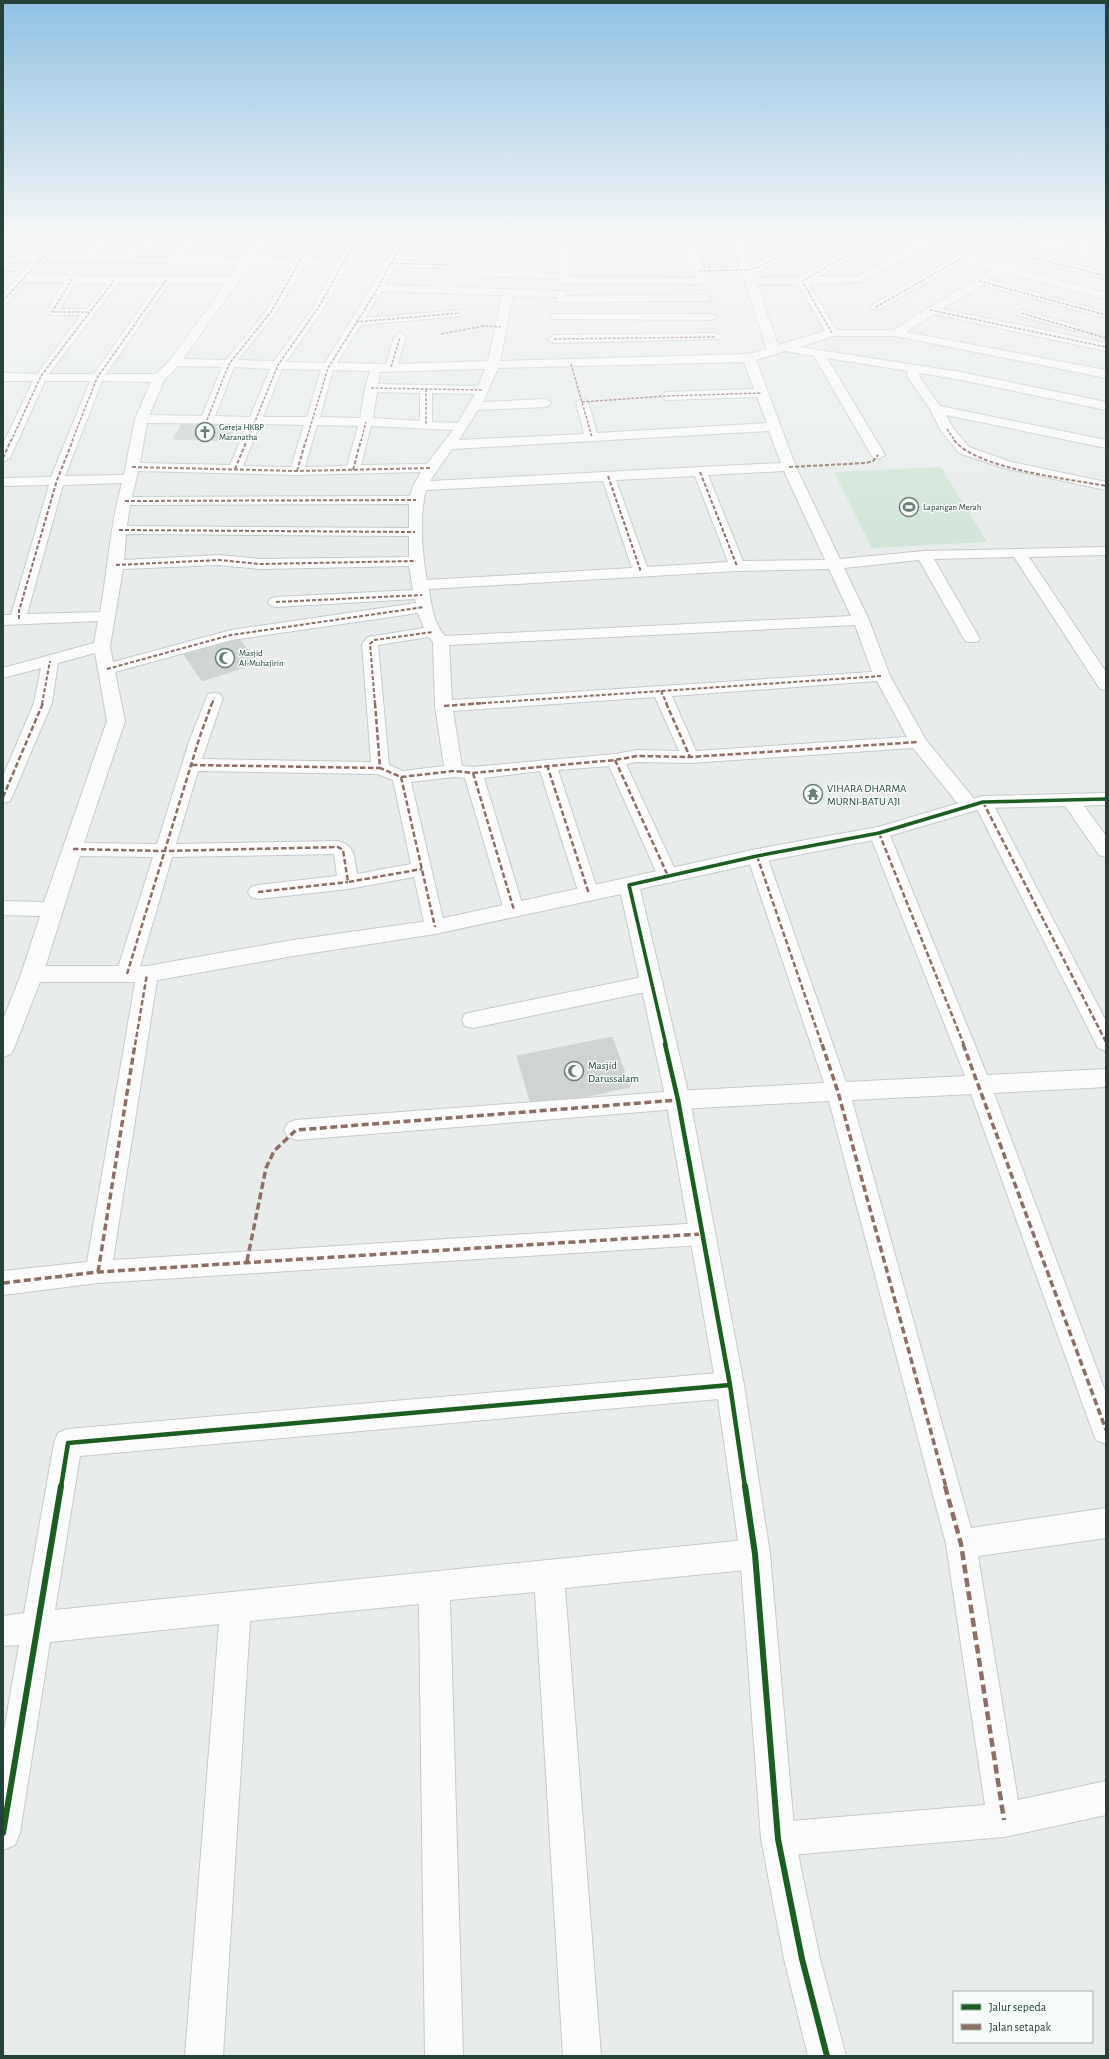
<svg xmlns="http://www.w3.org/2000/svg" width="1109" height="2059" font-family="'Alegreya Sans',sans-serif">
<style>
.green{fill:#d1e6d8}
.building{fill:#cfd4d2;stroke:#d1d6d4}
.lines{fill:none;stroke-linecap:round;stroke-linejoin:round}
.minor-casing{stroke:#c5cac8;stroke-width:2}
.tertiary-casing{stroke:#c5cac8;stroke-width:2}
.minor{fill:#fcfcfc;fill-rule:evenodd}
.tertiary{fill:#fcfcfc;fill-rule:evenodd}
.quiet-far4{stroke:#8d6e63;stroke-width:1.5;stroke-dasharray:3 1.5;stroke-linecap:butt}
.quiet-far3{stroke:#8d6e63;stroke-width:2;stroke-dasharray:4 2;stroke-linecap:butt}
.quiet-far2{stroke:#8d6e63;stroke-width:2.5;stroke-dasharray:5.5 2.5;stroke-linecap:butt}
.quiet-far1{stroke:#8d6e63;stroke-width:3.5;stroke-dasharray:7 3.5;stroke-linecap:butt}
.quiet{stroke:#8d6e63;stroke-width:4.5;stroke-dasharray:9 4.5;stroke-linecap:butt}
.cycleway-far2-casing{stroke:#f7fbf9;stroke-width:5.5}
.cycleway-far1-casing{stroke:#f7fbf9;stroke-width:7}
.cycleway-casing{stroke:#f7fbf9;stroke-width:8}
.cycleway-far2{stroke:#1b5e20;stroke-width:3.5}
.cycleway-far1{stroke:#1b5e20;stroke-width:4.5}
.cycleway{stroke:#1b5e20;stroke-width:6}
.labels{text-anchor:middle;stroke-width:3;stroke-linejoin:round;paint-order:stroke}
.far-poi-label{font-size:9px;fill:#24423a;stroke:#f7fbf9;text-anchor:start}
.poi-label{font-size:11px;fill:#24423a;stroke:#f7fbf9;text-anchor:start}
</style>
<rect width="100%" height="100%" fill="#e8edeb"/>
<!-- green -->
<path class="green" d="M941,467L987,542L872,548L834,472Z"/>
<!-- building -->
<path class="building" d="M182,423L236,425L228,441L173,439Z
M239,639L258,663L202,681L184,655Z
M612,1037L630,1087L532,1108L517,1056Z"/>
<g class="lines">
<!-- minor casing -->
<g class="minor-casing">
<path id="minor" d="M3,237H10L7,242L3,243Z
M55,237H66L50,255L82,256L104,237H115L94,256H125L148,237H159L137,257H169L190,237H201L181,257L243,258L259,237H269L254,258L297,259L308,237H318L307,259L340,260L353,237H363L350,260L387,261L400,237H410L398,261L449,262L454,265L449,268L394,267L385,285L562,291L566,292V296L706,295L712,298L706,301L561,302L557,301V297L513,296L500,361L748,354L767,349L742,273L705,274L704,278L706,281L701,284L563,283L559,282L558,279L479,276L474,273L479,270L558,273L564,237H574L573,243L686,244L684,237H694L703,268L740,267L730,237H740L750,266L812,237H825L763,269L752,272L754,278L801,277L872,237H897L919,243L926,240L931,243L929,245L961,254L992,237H1004L972,257L1001,265L1047,237H1059L1054,241L1075,247L1091,237H1103L1085,249L1106,255V261L1047,246L1032,254L1106,273V279L1025,259L1011,267L1106,293V299L1004,272L990,280L1106,312V318L982,285L942,309L1106,343V351L934,314L906,332L1106,370V378L895,336H833L799,347L961,372L1106,402V410L961,380L920,373L919,376L940,406L1106,440V448L946,415L953,428L969,447L1011,462L1106,482V490L1003,468L959,453L940,429L930,409L907,376L908,371L827,358L885,455L878,459L873,458L814,356L785,351L756,360L796,467L840,559L924,551L1106,547V555L1029,557L1106,672V690L1100,689L1014,557L934,559L980,639L978,642H966L964,639L919,560L844,568L869,620L890,676L926,740L975,800L983,796L990,798L992,802L1106,1021V1051L1098,1048L1095,1042L977,809L970,812L963,810L913,748L690,763L637,762L626,764L678,876L675,881L668,883L661,881L658,876L609,766L558,770L599,894L596,899L589,901L582,899L579,894L540,771L484,778L524,910L521,915L514,917L507,915L504,910L465,778L454,777L411,782L445,927L442,932L435,934L428,932L425,927L414,877L348,889L258,899L251,897L248,892L251,887L258,885L337,876L334,854L172,857L139,970L147,966L154,968L158,974L113,1260L701,1223L710,1226L714,1234L710,1242L701,1245L98,1283L3,1295V1271L87,1262L136,977L134,980L127,982L120,980L116,974L153,857L80,856L43,974L39,980L32,982L25,980L21,974L40,916L3,915V901L44,902L107,721L95,653L58,663L52,703L12,797L10,801L3,803V776L34,703L41,668L3,678V668L94,643L98,621L3,625V615H11L49,485L3,486V478L51,477L90,381H45L10,458L3,462V444L33,381H3V373L37,374L81,315H52L46,312L64,282H24L7,303L3,304V294L32,262L3,263V257L38,255ZM883,239L911,247L856,277H817ZM572,249L687,250L690,260H571ZM921,250L954,258L872,305L870,307L872,309H880L964,261L993,269L931,307L926,308L925,310L893,330H836L809,284L862,282ZM44,261L239,265L230,277L30,276ZM250,265L293,266L266,311L226,360L183,359ZM304,266H336L313,308L274,361L238,360L275,314ZM347,266L384,267L325,363L286,362L324,308ZM570,266H692L696,278L568,277ZM75,283H107L87,309H60ZM118,283H158L94,374H49ZM169,283H226L171,359L156,374H106ZM757,284H798L825,331L778,345ZM381,291L502,295L488,361L398,364L406,337L400,333L394,337L386,364L337,363L361,325L460,316L466,313L460,310L365,318ZM744,362L754,389L666,392L660,396L666,400L757,397L767,423L597,433L588,402L582,398L576,402L584,434L459,440L478,410L546,407L552,403L546,399L483,402L498,368ZM178,366L222,367L202,416L149,415L165,379ZM234,367L270,369L250,417L215,416ZM282,369L321,370L307,417H263ZM485,369L478,386L378,384L380,374L378,372ZM333,370L370,371L365,388L360,418L320,417ZM102,381L151,382L135,419L124,475L65,476ZM377,392L420,393V421L373,418ZM432,393L475,394L458,423L432,422ZM147,423L247,424L230,465L140,463ZM260,424L304,425L291,467L243,466ZM317,425L358,426L347,466L305,467ZM371,426L453,430L427,464L361,465ZM769,431L781,463L430,481L452,449ZM138,471L297,475L421,472L413,486L410,496L132,497ZM784,471L825,560L743,561L708,475ZM695,476L728,562L647,567L616,480ZM603,481L632,568L427,580C422,554 419,515 426,490ZM122,483C110,525 108,569 100,612L27,614L63,485ZM409,504V528L127,526L130,505ZM126,534L409,536V557L260,559L219,555L124,560ZM219,565L260,569L409,566L413,590L276,597L270,599L268,602L270,605L276,607L415,599L416,603L231,630L113,662L110,646L123,569ZM829,569L851,616L445,636C434,624 431,605 429,589L737,571ZM418,613L424,628L368,637L362,644L371,762L202,759L223,698L220,694L214,693L208,694L190,739L157,844L84,843L125,721L115,672L232,640ZM855,625L872,672L452,700L449,645ZM429,637L433,642L435,706L444,766L403,771L389,765L378,645ZM877,681L907,737L696,751L672,696ZM655,697L679,751L637,750L615,754L473,767L462,766L453,711ZM198,771L377,774L393,780L411,864L357,874C354,857 356,846 338,841L176,844Z
M1021,310L1079,326L1081,328L1075,331L1017,315L1015,313Z
M556,314H711L717,317L711,320L552,319L550,317L552,315Z
M716,333L720,335L722,337L720,339L554,343L548,339L554,335Z
M1070,794L1077,796L1106,836V857L1099,855L1061,800L1063,796Z
M879,827L886,829L889,833L987,1075L1106,1069V1087L994,1093L1106,1393V1444L1096,1440L1092,1430L971,1094L852,1100L971,1528L1106,1508V1538L978,1556L1018,1800L1106,1781V1815L1004,1837L778,1856L766,1851L761,1839L766,1827L778,1822L985,1805L946,1544L829,1101L678,1109L296,1140L288,1137L284,1130L288,1123L296,1120L678,1091L824,1083L747,856L750,851L757,849L764,851L767,856L846,1082L965,1076L869,833L872,829Z
M652,975L660,977L663,983L660,989L473,1028L465,1026L462,1020L465,1014L473,1012Z
M730,1372L740,1376L744,1385L740,1394L730,1398L80,1456L55,1610L755,1539L766,1543L770,1554L766,1565L755,1569L565,1588L601,2056H563L535,1592L450,1600L463,2056H425L419,1604L250,1621L223,2056H185L219,1624L50,1642L20,1833L15,1845L3,1850V1736L19,1645L3,1646V1616L24,1613L54,1443L58,1433L68,1429Z"/>
</g>
<!-- tertiary casing -->
<g class="tertiary-casing">
<path id="tertiary" d="M1106,793V805L984,808L879,839L757,863L640,889L690,1100L744,1385L770,1554L795,1839L820,1959L846,2056H808L784,1959L761,1839L740,1554L716,1385L666,1100L621,894L435,934L287,957L147,982H40L14,1048L11,1054L3,1057V1020L21,974L25,968L32,966H147L287,941L435,920L757,849L878,827L983,796Z"/>
</g>
<!-- minor -->
<use href="#minor" class="minor"/>
<!-- tertiary -->
<use href="#tertiary" class="tertiary"/>
<!-- quiet-far4 -->
<path class="quiet-far4" d="M3,240L5,237
M494,246L525,237
M568,246L692,247
M1022,255L1106,276
M391,263L449,265
M3,271L17,272
M699,271L746,270L759,267L820,237
M72,279L52,312H89
M979,281L1106,315
M3,301L61,237
M876,307L999,237
M930,310L1106,347
M1021,313L1106,338
M356,322L460,313
M832,333L802,281L879,237
M441,334L484,326L501,327
M554,339L716,337
M571,364L592,437
M391,367L400,337
M371,388L483,390
M426,389V425
M582,402L666,396L762,393
M207,420L229,364L271,312L313,237
M947,429L955,441
M11,441L41,376L115,279
M72,441L97,378L166,280
M247,441L278,365L318,308L358,237
M306,441L328,368L378,288L405,237
M361,441L366,422"/>
<!-- quiet-far3 -->
<path class="quiet-far3" d="M954,440C976,469 1070,479 1106,486
M3,458L11,440
M132,467L297,471L431,468
M789,467L866,463L873,461L878,455
M235,469L247,440
M353,470L361,440
M297,471L306,440
M700,472L737,566
M608,476L641,572
M125,501L416,500
M119,530L415,532
M116,565L219,560L260,564L416,561
M276,602L422,595
M19,619V611L57,480L73,440
M107,669L231,635L424,607
M661,691L667,704
M42,704L50,661
M212,704L214,698
M375,704L370,644L374,640L433,632
M470,704L882,676"/>
<!-- quiet-far2 -->
<path class="quiet-far2" d="M375,703L380,768L401,777L454,771L473,773L615,760L637,756L690,757L918,742
M666,703L690,757
M444,706L484,703
M615,760L668,876
M192,765L380,768
M547,765L589,894
M473,773L514,910
M401,777L435,927
M3,797L43,703
M983,802L1106,1042
M879,833L964,1045
M73,849L164,851L338,847L343,850L348,882L422,869
M757,856L822,1045
M258,892L348,882
M127,974L199,739L212,703
M135,1045L147,974"/>
<!-- quiet-far1 -->
<path class="quiet-far1" d="M822,1044L838,1092L946,1487
M963,1044L1106,1430
M247,1261L266,1168L274,1151L296,1130L678,1100
M98,1272L135,1044
M3,1283L98,1272L701,1234"/>
<!-- quiet -->
<path class="quiet" d="M945,1486L961,1544L1004,1820"/>
<!-- cycleway-far2 casing -->
<g class="cycleway-far2-casing">
<path id="cycleway-far2" d="M666,1045L629,885L757,856L879,833L983,802L1106,799"/>
</g>
<!-- cycleway-far1 casing -->
<g class="cycleway-far1-casing">
<path id="cycleway-far1" d="M665,1044L678,1100L730,1385L745,1487
M61,1487L68,1443L730,1385"/>
</g>
<!-- cycleway casing -->
<g class="cycleway-casing">
<path id="cycleway" d="M745,1486L755,1554L778,1839L802,1959L827,2056
M3,1833L61,1486"/>
</g>
<!-- cycleway-far2 -->
<use href="#cycleway-far2" class="cycleway-far2"/>
<!-- cycleway-far1 -->
<use href="#cycleway-far1" class="cycleway-far1"/>
<!-- cycleway -->
<use href="#cycleway" class="cycleway"/>
</g>
<!-- sky -->
<linearGradient id="sky" x2="0" y2="1"><stop stop-color="#8fc1e3"/><stop offset="0.45" stop-color="#f5f7f6"/><stop offset="1" stop-color="#f5f7f6" stop-opacity="0"/></linearGradient>
<rect width="1109" height="525" fill="url(#sky)"/>
<!-- icons -->
<defs>
<g id="church-ring" transform="scale(1)"><circle r="9.5" fill="#f7fbf9" stroke="#697e78" stroke-width="1.5"/><path d="M-1.2-6h2.4v3.5h3.3v2.4h-3.3V6h-2.4V-.1h-3.3v-2.4h3.3Z" fill="#697e78"/></g>
<g id="stadium-ring" transform="scale(1)"><circle r="9.5" fill="#f7fbf9" stroke="#697e78" stroke-width="1.5"/><path d="M0-5a6.5 5 0 1 0 0 10a6.5 5 0 1 0 0-10ZM-3.5-1.8h7v3.6h-7Z" fill="#697e78"/></g>
<g id="mosque-ring" transform="scale(1)"><circle r="9.5" fill="#f7fbf9" stroke="#697e78" stroke-width="1.5"/><path d="M3.5-4.9A6 6 0 1 0 3.5 4.9A5 5 0 1 1 3.5-4.9Z" fill="#697e78"/></g>
<g id="temple-ring" transform="scale(1)"><circle r="9.5" fill="#f7fbf9" stroke="#697e78" stroke-width="1.5"/><path d="M0-6L5-2H3V0L6.5 2.5H4V6H1.5V3h-3V6H-4V2.5H-6.5L-3 0V-2H-5Z" fill="#697e78"/></g>
</defs>
<g fill-rule="evenodd">
<use href="#church-ring" x="205" y="432"/>
<use href="#stadium-ring" x="909" y="507"/>
<use href="#mosque-ring" x="225" y="658"/>
<use href="#temple-ring" x="813" y="794"/>
<use href="#mosque-ring" x="574" y="1071"/>
</g>
<g class="labels">
<!-- far-poi labels -->
<g class="far-poi-label">
<text x="219" y="430">Gereja HKBP<tspan x="219" dy="10">Maranatha</tspan></text>
<text x="923" y="510">Lapangan Merah</text>
<text x="239" y="656">Masjid<tspan x="239" dy="10">Al-Muhajirin</tspan></text>
</g>
<!-- poi labels -->
<g class="poi-label">
<text x="827" y="792">VIHARA DHARMA<tspan x="827" dy="13">MURNI-BATU AJI</tspan></text>
<text x="588" y="1069">Masjid<tspan x="588" dy="13">Darussalam</tspan></text>
</g>
</g>
<!-- border -->
<rect width="1109" height="2059" fill="none" stroke="#24423a" stroke-width="8"/>
<!-- legend -->
<rect x="953" y="1991" width="140" height="52" fill="#f7fbf9" stroke="#a3b1ad"/>
<rect x="961" y="2004" width="20" height="6" fill="#1b5e20" stroke="#a3b1ad"/>
<text x="989" y="2011" font-size="12" fill="#24423a">Jalur sepeda</text>
<rect x="961" y="2024" width="20" height="6" fill="#8d6e63" stroke="#a3b1ad"/>
<text x="989" y="2031" font-size="12" fill="#24423a">Jalan setapak</text>
</svg>
